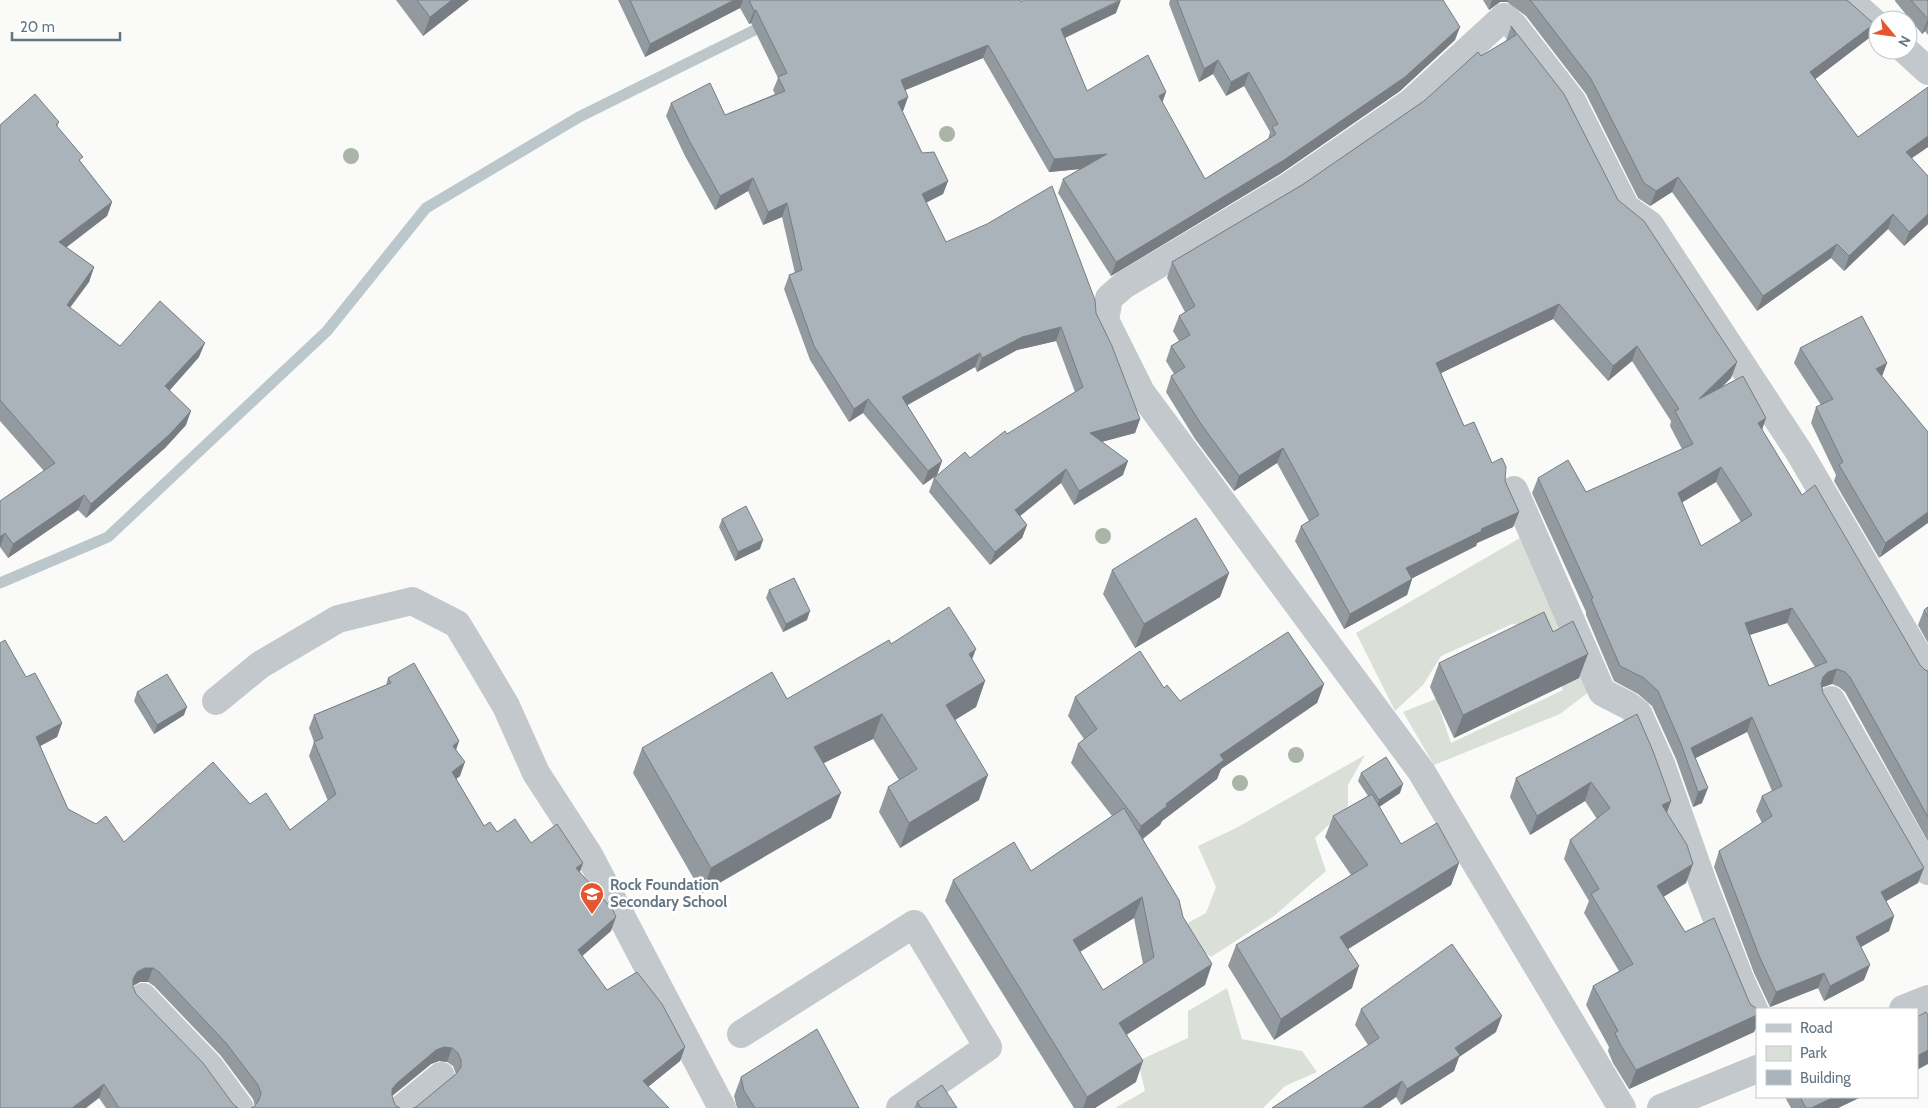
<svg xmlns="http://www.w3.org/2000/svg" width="1928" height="1108" font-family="Cabin,sans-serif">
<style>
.green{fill:#dadfd7}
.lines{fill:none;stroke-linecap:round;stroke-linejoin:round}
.stream{stroke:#bbc7cb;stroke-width:11}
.minor{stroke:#c3c8cc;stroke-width:28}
.tree{fill:#aab4a7}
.wall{fill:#929a9f;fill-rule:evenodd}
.shaded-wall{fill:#777d82}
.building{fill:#aab3b9;stroke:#777d82;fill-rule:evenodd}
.labels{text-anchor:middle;stroke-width:5;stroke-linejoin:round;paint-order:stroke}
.poi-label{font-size:15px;font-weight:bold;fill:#657683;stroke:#fff;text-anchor:start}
</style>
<rect width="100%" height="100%" fill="#fafaf8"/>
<!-- green -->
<path class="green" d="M1520,538L1594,688L1560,714L1434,765L1403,712L1436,699L1451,743L1563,690L1540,628L1512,624L1441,656L1423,685L1395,711L1356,633Z
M1365,755L1348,785V806L1315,838L1326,871L1274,916L1211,957L1201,950L1187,933L1188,923L1206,913L1216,887L1198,846L1236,828Z
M1227,988L1242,1039L1302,1051L1317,1072L1285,1086L1263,1108H1115L1145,1091L1138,1061L1188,1038V1011Z"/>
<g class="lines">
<!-- stream -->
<path class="stream" d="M0,583L108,537L327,331L426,208L579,117L767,24"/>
<!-- minor -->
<path class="minor" d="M1849,0L1878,26
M1905,50L1928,71
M1514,490L1602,692L1629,706L1638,713L1661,764L1703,883L1740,979L1757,1016
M1831,700L1928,871
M216,701L260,665L338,619L412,601L457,624L477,657L506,706L536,773L589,855L722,1108
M143,997L210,1067L240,1108
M1903,1009L1928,999
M741,1034L914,924L988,1047L900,1108
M402,1108L441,1076
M1622,1108L1421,771L1141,392L1105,320L1109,298L1124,285L1288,187L1410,103L1504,17L1514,26L1572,101L1626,208L1650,225L1799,452L1928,672
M1661,1108L1757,1069"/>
</g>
<!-- trees -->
<g class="tree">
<circle cx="947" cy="134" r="8"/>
<circle cx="351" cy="156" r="8"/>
<circle cx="1103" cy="536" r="8"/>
<circle cx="1296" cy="755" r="8"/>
<circle cx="1240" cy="783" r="8"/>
</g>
<!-- wall -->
<path class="wall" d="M396,0H469L423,36Z
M618,0H1021V2L1116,13L1065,38L1087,91L1166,92L1162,103L1205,179L1268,139L1270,132L1244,86L1226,96L1213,74L1199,82L1169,4L1170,0H1443L1455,40L1400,91L1280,174L1111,276L1058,193L1063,179L1080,169L1049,172L983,58L905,90L908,97L903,111L902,112L922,153L948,181L943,194L926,203L946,242L1096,313L1140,419L1135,433L1102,442L1123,475L1074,505L1061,483L1020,516L1027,525L1022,538L990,565L929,492L934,478L970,458L1007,434L1075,392L1056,341L1017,350L977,372L975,367L907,405L942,461L937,475L923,485L863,413L849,422L810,360L784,289L789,275L795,273L782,217L763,225L748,191L715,210L685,156L666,116L671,103L725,115L775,94L773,90L778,78L751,23L749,24L740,8L645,57Z
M1483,0H1847L1874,24L1869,38L1815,79L1858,137L1928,147L1912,158L1928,224L1904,246L1888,229L1844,271L1831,258L1757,311L1672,192L1650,206L1638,198L1586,94L1526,16L1507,2H1500L1489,10Z
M1895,0H1928V35L1925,31L1922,34L1895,1Z
M1511,26L1618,200L1737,362L1731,378L1721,388L1762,430L1802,495L1920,665L1925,670L1928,671V842L1845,692L1839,687L1832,684L1823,687L1822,688L1823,693L1918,883L1886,901L1894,916L1889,931L1861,947L1864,980L1824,1001L1818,988L1770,1007L1754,973L1714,867L1719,851L1762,823L1756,811L1762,796L1772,791L1747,732L1695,758L1702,803L1693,807L1676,759L1652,706L1638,694L1614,681L1586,615V612L1532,493L1538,478L1586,492L1682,449L1670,426L1671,421L1632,361L1608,381L1553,319L1441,373L1464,426L1505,481L1519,512L1513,527L1477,543L1476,546L1412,578V579L1407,595L1344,629L1295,541L1301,526L1309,521L1277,463L1234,491L1195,439L1166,392L1171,376L1174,374L1166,361L1171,346L1179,341L1173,331L1179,316L1185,312L1167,278L1172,262L1302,185L1424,101L1481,56L1506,41ZM1716,482L1741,522L1701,546L1682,502ZM1787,623L1815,667L1769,686L1750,635Z
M59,122L57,127L81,162L112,202L107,216L66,247L94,267L89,282L70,308L120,346L199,357L170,390L186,425L165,448L86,518L78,510L8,558L0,547V501L44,471L0,421V125Z
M1800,348L1887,363L1882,377L1928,432L1879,558L1834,481L1836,475L1811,423L1816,407L1821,405L1794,363Z
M722,519L760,549L735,561L719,527Z
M1112,570L1229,573L1220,597L1135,648L1103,594Z
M769,590L807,620L783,632L766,598Z
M1928,607V643L1918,625L1924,610Z
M1553,632L1579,678L1454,738L1430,687L1439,663Z
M891,644L972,660L985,681L976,707L955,720L979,800L900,848L879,812L888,787L899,780L873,739L824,763L831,818L702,893L633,773L642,748L787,699Z
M26,677L62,723L57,737L40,746L68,809L124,842L250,804L290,830L328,801L309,756L314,742L309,728L314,715L386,685L388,678L459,741L456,750L460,776L456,779L484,826L497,832L531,843L583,863L580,872L611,931L582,956L607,990L685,1047L680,1061L649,1086L416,1107L456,1074L453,1066L447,1062L439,1061L431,1064L392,1096L254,1107L255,1106L253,1099L221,1056L154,986L148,982H140L133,986V987L136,994L233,1104L238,1108H106L99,1098Z
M1324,684L1317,703L1221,769L1217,779L1162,821L1160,825L1143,839L1183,917L1205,985L1127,1034L1136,1082L1095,1108H1074L945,901L953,880L1031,871L1112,816L1071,763L1078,744L1084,739L1068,716L1075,697L1164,688L1180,701ZM1134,918L1143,964L1103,990L1080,952Z
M137,692L184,715L154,734L134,701Z
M1637,714L1671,801L1667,812L1686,883L1663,897L1685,932L1750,1004L1757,1009V1025L1754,1032L1629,1089L1613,1063L1608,1051L1609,1047L1586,1005L1593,986L1619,971L1584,913L1589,901L1564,859L1570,840L1597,819L1585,801L1530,835L1510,797L1516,778Z
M1361,773L1400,793L1379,807L1401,844L1459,863L1451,885L1348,949L1352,988L1274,1040L1228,966L1236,945L1351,875L1325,837L1333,816L1368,796L1358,781Z
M1361,1009L1496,1032L1459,1057L1454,1071L1401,1105L1396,1097L1380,1108H1272L1368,1045L1355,1025Z
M741,1077L859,1108H737L734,1096Z
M1785,1097H1861L1838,1108H1791Z
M917,1102L957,1108H914Z"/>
<!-- shaded-wall -->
<path class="shaded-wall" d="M452,0H469L423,36L430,17Z
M734,0H743L740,8L645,57L650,44Z
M1121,0L1116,13L1056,42L1061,29Z
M1492,0H1508L1507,2H1500L1489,10Z
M756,10L751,23L749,24L754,11Z
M1928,19V24L1925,31L1922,34Z
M1874,24L1869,38L1805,87L1810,72Z
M1460,27L1455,40L1400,91L1280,174L1111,276L1116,262Z
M988,45L983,58L896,94L901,80Z
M1218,60L1213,74L1199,82L1204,69Z
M1249,72L1244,86L1226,96L1231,82Z
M1166,92L1161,106L1159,96Z
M908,97L903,111L893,116L898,102Z
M1928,136V147L1900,166L1906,152Z
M1107,154L1102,167L1049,172L1054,159Z
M1678,177L1672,192L1650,206L1656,191Z
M753,178L748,191L715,210L720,196Z
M948,181L943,194L917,207L922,194Z
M112,202L107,216L54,257L59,242Z
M787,203L782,217L763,225L768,212Z
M1893,214L1888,229L1844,271L1849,256Z
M1928,214V224L1904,246L1909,232Z
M1837,244L1831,258L1757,311L1763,296Z
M94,267L89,282L61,319L67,305Z
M1559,304L1553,319L1431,378L1436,363Z
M1061,327L1056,341L1017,350L977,372L982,358L1022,337Z
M205,343L199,357L160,401L165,386Z
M1637,346L1632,361L1608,381L1613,366Z
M980,353L975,367L897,411L902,397Z
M1737,362L1731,378L1693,414L1699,399Z
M1887,363L1881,378L1876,369Z
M868,399L863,413L849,422L854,409Z
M191,411L186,425L165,448L86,518L91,504Z
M1766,418L1761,433L1758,423Z
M1140,419L1135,433L1085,446L1090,433Z
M1283,448L1277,463L1234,491L1239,476Z
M942,461L937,475L923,485L928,471Z
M1128,461L1123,475L1074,505L1079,491Z
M1721,467L1716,482L1673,508L1678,493Z
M1066,469L1061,483L1010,524L1015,510Z
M84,495L78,510L8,558L13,544Z
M1519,512L1513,527L1477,543L1476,546L1401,584L1406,568L1481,529Z
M1928,512V523L1879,558L1885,543Z
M1027,525L1022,538L990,565L995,552Z
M5,533L0,547V537Z
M763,540L760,549L735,561L738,552Z
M1229,573L1220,597L1135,648L1144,624Z
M1412,579L1407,595L1344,629L1350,614Z
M1792,608L1787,623L1740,638L1745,623Z
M810,611L807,620L783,632L786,624Z
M976,649L966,675L969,654Z
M1588,654L1579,678L1454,738L1463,715Z
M1837,669L1832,684L1823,687L1818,692L1823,677L1828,672Z
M985,681L976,707L937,731L946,705Z
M1324,684L1317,703L1221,769L1217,779L1162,821L1160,825L1134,845L1141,826L1220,755Z
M187,707L184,715L154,734L157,725Z
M882,714L873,739L805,772L814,747Z
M1752,717L1747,732L1688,762L1691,748Z
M62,723L57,737L31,751L36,737Z
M459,741L454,755L453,746Z
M465,762L460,776L447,786L452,772Z
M988,775L979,800L900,848L909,823Z
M1591,782L1585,801L1530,835L1537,816Z
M1403,784L1400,793L1376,809L1379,800Z
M1708,788L1702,803L1693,807L1698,792Z
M841,793L831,818L702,893L711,868Z
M1671,801L1664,820L1662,805Z
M583,863L578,876L576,868Z
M1459,863L1451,885L1332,959L1340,937Z
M1693,864L1686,883L1650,905L1657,886Z
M1924,868L1918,883L1876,907L1881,892Z
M1142,897L1134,918L1065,961L1073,940Z
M1894,916L1889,931L1850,953L1856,937Z
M616,917L611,931L573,964L578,950Z
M1212,964L1205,985L1112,1044L1119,1023Z
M1870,965L1864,980L1824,1001L1830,986Z
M1359,966L1352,988L1274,1040L1281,1019Z
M145,968H153L148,982H140L132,986L133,979L137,972Z
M1824,973L1818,988L1770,1007L1776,992Z
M1757,1015V1025L1754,1032L1629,1089L1636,1070Z
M1502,1016L1496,1032L1459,1057L1454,1071L1401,1105L1407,1089L1455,1048Z
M444,1047L452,1048L447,1062L439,1061L431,1064L392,1096V1089L397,1083L436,1050Z
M685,1047L680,1061L638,1095L643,1081Z
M1928,1050V1064L1917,1070V1056Z
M1143,1061L1136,1082L1095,1108H1083L1087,1097Z
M1402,1081L1396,1097L1380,1108H1362Z
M104,1084L99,1098L86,1108H72Z
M1834,1097H1861L1838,1108H1811Z"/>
<!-- building -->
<path class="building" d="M417,0H452L430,17Z
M630,0H734L650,44Z
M749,0H1021V2L1024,0H1120L1061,29L1087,91L1148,55L1166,92L1159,96L1205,179L1276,134L1272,127L1278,124L1249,72L1231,82L1218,60L1204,69L1177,0H1443L1460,27L1405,77L1284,160L1116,262L1063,179L1107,154L1054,159L988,45L901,80L908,97L898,102L922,153L934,152L948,181L922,194L946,242L987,224L1052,186L1095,300L1096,313L1112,346L1140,419L1090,433L1128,461L1079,491L1066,469L1015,510L1027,525L995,552L934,478L965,452L970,458L1005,431L1007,434L1083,387L1061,327L1022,337L982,358L980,353L902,397L942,461L928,471L868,399L854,409L814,346L789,275L802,270L787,203L768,212L753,178L720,196L690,142L671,103L710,83L725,115L785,91L778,77L787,73L756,10L754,11Z
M1529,0H1847L1874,24L1810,72L1858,137L1928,87V136L1906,152L1928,176V214L1909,232L1893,214L1849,256L1837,244L1763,296L1678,177L1656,191L1644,183L1591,79L1532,2Z
M1911,0H1928V19Z
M1511,26L1564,94L1618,200L1644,221L1737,362L1699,399L1743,376L1766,418L1758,423L1802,495L1815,485L1920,665L1925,670L1928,671V817L1850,677L1845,672L1837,669L1828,672L1823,677L1821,684L1823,693L1924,868L1881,892L1894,916L1856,937L1870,965L1830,986L1824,973L1776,992L1760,958L1719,851L1772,816L1762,796L1782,786L1752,717L1691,748L1708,788L1698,792L1681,744L1658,691L1644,678L1620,666L1591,599L1593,598L1538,478L1568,460L1586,492L1693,444L1675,411L1679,409L1637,346L1613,366L1559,304L1436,363L1464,426L1474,422L1492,463L1502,458L1506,467L1505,481L1519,512L1481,529L1482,531L1406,568L1412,579L1350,614L1301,526L1319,515L1283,448L1239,476L1201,424L1171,376L1185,367L1171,346L1190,335L1179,316L1195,306L1172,262L1302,185L1424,101L1478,52L1481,56L1516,35ZM1721,467L1752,515L1701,546L1678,493ZM1792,608L1827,662L1769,686L1745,623Z
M35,94L59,122L56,125L83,157L79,160L112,202L59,242L94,267L67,305L120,346L160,301L205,343L165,386L191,411L170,434L91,504L84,495L13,544L5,533L0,537V501L55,463L0,400V125Z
M1862,316L1887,363L1876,369L1928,432V512L1885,543L1839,465L1843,462L1816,407L1833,399L1800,348Z
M746,506L763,540L738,552L722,519Z
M1196,518L1229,573L1144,624L1112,570Z
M794,578L810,611L786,624L769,590Z
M949,607L976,649L969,654L985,681L946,705L988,775L909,823L888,787L917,769L882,714L814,747L841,793L711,868L642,748L772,672L787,699L889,640L891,644Z
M1928,607V617L1924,610Z
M1544,612L1553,632L1573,621L1588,654L1463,715L1439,663Z
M1288,632L1324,684L1220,755L1224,760L1166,804L1167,806L1141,826L1078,744L1097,729L1075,697L1140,651L1164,688L1167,685L1180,701Z
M5,640L26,677L35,673L62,723L36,737L68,809L96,824L106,816L124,842L213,762L250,804L266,793L290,830L336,794L314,742L323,738L314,715L391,683L388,678L414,663L459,741L453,746L465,762L452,772L484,826L490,822L497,832L515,819L531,843L557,824L583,863L576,868L613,910L616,917L578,950L607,990L637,972L662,1004L685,1047L643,1081L669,1108H413L416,1107L456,1074L461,1067V1060L458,1053L452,1048L444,1047L436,1050L397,1083L392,1089V1096L395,1105L400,1108H251L254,1107L259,1100L261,1093L258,1085L226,1043L159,972L153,968H145L137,972L133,979V987L136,994L203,1063L233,1104L238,1108H119L104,1084L72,1108H0V643Z
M167,674L187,707L157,725L137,692Z
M1637,714L1653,751L1671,801L1662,805L1687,845L1693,864L1657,886L1685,932L1714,918L1750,1004L1757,1009V1015L1636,1070L1620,1044L1615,1033L1618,1031L1593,986L1633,964L1591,894L1599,889L1570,840L1610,808L1591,782L1537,816L1516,778Z
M1386,757L1403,784L1379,800L1361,773Z
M1372,794L1401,844L1437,823L1459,863L1340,937L1359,966L1281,1019L1236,945L1368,865L1333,816Z
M1124,808L1179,900L1183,917L1212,964L1119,1023L1143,1061L1087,1097L953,880L1014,842L1031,871ZM1142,897L1154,957L1103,990L1073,940Z
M1452,944L1502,1016L1455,1048L1460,1055L1407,1089L1402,1081L1362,1108H1272L1379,1038L1361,1009Z
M1926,1012L1928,1016V1050L1917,1056V1017Z
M817,1029L859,1108H755L744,1091L741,1077Z
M942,1085L957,1108H921L917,1102Z
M1800,1097H1834L1811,1108H1806Z"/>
<!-- icons -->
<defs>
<g id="school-pin" transform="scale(1.25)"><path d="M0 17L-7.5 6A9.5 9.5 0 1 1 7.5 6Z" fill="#e4572e" stroke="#fff"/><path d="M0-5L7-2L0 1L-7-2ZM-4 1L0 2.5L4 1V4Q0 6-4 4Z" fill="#fff"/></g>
</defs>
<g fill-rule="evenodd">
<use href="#school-pin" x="592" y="894"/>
</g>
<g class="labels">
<!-- poi labels -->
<g class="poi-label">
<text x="610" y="890">Rock Foundation<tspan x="610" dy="17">Secondary School</tspan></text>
</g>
</g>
<!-- legend -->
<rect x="1756" y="1008" width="162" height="90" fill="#ffffff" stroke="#c1c8cd"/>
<rect x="1766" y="1024" width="25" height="8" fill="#c3c8cc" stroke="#c1c8cd"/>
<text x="1800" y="1033" font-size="15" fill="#657683">Road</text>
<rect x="1766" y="1046" width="25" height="15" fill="#dadfd7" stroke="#c1c8cd"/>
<text x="1800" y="1058" font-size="15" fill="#657683">Park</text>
<rect x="1766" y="1070" width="25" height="15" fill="#aab3b9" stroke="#c1c8cd"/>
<text x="1800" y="1083" font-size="15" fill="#657683">Building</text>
<!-- north arrow -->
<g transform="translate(1893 35) rotate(119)"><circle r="24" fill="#ffffff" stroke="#c1c8cd"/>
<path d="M0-4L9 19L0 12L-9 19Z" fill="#e4572e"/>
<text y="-8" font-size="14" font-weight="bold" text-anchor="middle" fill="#657683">N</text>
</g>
<!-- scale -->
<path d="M12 32v8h108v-8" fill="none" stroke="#657683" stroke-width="2.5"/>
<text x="20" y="32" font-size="15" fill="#657683" stroke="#ffffff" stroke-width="4" paint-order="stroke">20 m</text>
</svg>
